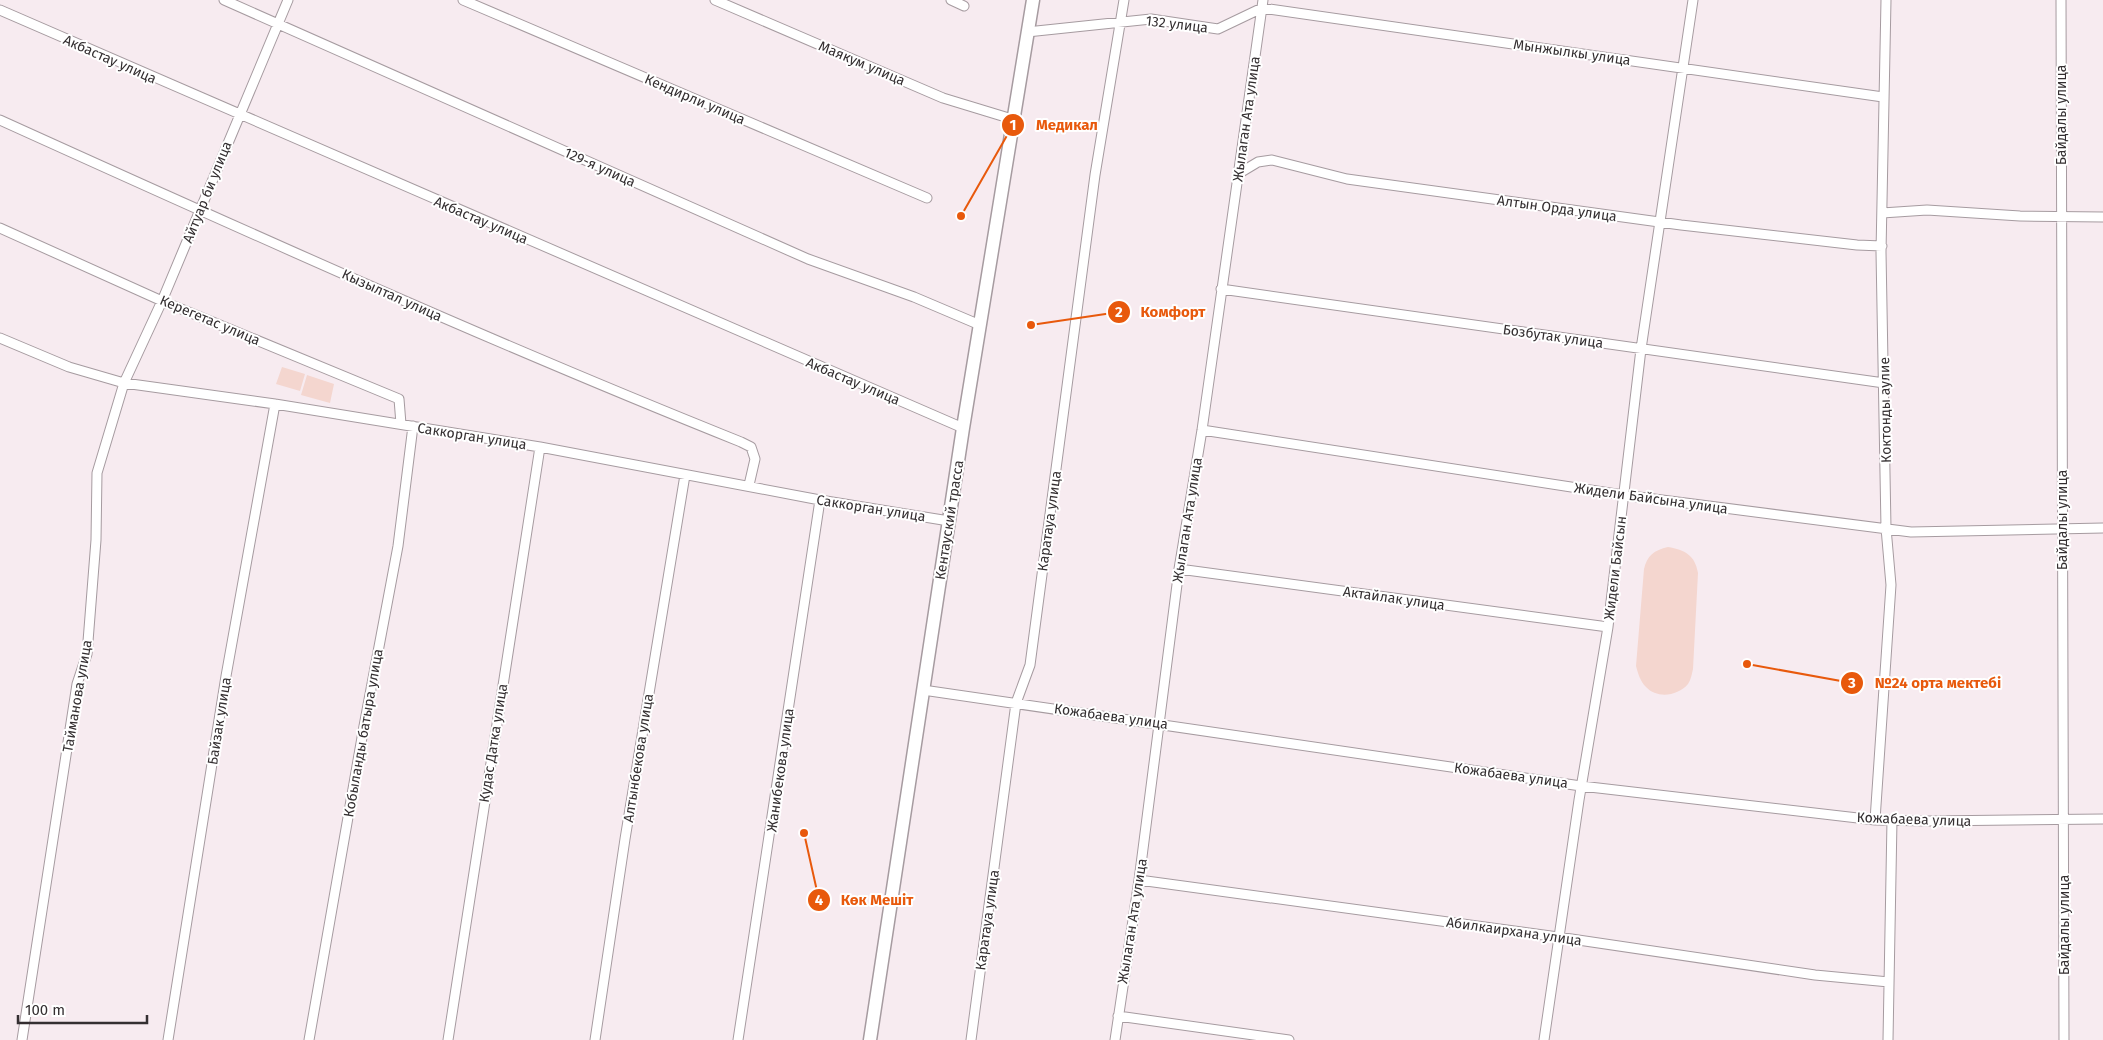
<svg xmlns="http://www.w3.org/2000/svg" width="2103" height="1040" font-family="'Fira Sans',sans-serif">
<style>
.green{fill:#f4d6cf}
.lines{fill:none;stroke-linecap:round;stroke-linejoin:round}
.minor-casing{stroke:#a69ba0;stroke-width:11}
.secondary-casing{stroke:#a69ba0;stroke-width:15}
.minor{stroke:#fff;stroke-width:9}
.secondary{stroke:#fff;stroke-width:12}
.labels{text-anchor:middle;stroke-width:4;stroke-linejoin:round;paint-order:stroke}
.street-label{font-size:14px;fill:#342f31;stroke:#fff}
.leader{fill:none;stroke:#e8590c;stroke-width:2}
.callout-dot{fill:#e8590c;stroke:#fff;stroke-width:2}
.mark-label{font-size:15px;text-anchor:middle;font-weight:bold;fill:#fff}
.callout-label{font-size:15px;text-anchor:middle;font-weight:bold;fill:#e8590c;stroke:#fff;stroke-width:4;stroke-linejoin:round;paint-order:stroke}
</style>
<rect width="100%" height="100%" fill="#f7ebf0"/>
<!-- green -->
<path class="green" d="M282,367L305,374L300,391L276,384Z
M307,375L334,384L330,403L301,395Z
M1668,547C1685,550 1695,555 1698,573L1693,669C1692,673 1691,680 1688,684C1678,696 1657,699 1646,687C1640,681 1638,673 1636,666L1644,569C1647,556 1654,550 1668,547Z"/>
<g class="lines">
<!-- minor casing -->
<g class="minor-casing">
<path id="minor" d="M224,0L808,259L914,297L980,325
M463,0L927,198
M715,0L943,98L1012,119
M951,0L964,6
M2061,0L2064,1040
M0,10L963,428
M1027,32L1151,19L1218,29L1262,8L1883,97
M0,120C245,231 491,342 741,442L751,447L755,459L749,485
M1238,174L1258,162L1272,160L1347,179L1681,225L1857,245L1882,246
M1882,213L1927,210L2020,216L2103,217
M0,228L162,301L399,399L401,424
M1221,289L1884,383
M0,338L69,367L124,383L275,404L540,447L820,500L949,521
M1202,430L1623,495L1911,532L2103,528
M1179,569L1608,627
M923,690L1581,786L1875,820L1929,821L2103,819
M1875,820L1891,585L1886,528L1881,252L1886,0
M1139,880L1558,937L1815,975L1889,982
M1118,1016L1289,1040
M22,1040L77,684L87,654L96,540L97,473L124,383L162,301L288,0
M168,1040L226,676L275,404
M309,1040L364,726L398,546L413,426
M448,1040L540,447
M595,1040L625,839L685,475
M738,1040L820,500
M971,1040L1016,703L1030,665L1095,175L1124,0
M1115,1040L1139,880L1179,569L1202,430L1263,0
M1544,1040L1579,800L1608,627L1641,349L1693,0
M1888,1040L1892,820"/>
</g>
<!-- secondary casing -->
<g class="secondary-casing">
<path id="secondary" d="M870,1040L963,428L1033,0"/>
</g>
<!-- minor -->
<use href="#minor" class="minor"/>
<!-- secondary -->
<use href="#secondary" class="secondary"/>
</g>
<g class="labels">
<!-- street labels -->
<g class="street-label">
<text transform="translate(1177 24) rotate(7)" y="5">132 улица</text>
<text transform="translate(1572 52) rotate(8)" y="5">Мынжылкы улица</text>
<text transform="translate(110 59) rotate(24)" y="5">Акбастау улица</text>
<text transform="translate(862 63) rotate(23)" y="5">Маякум улица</text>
<text transform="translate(695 99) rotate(23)" y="5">Кендирли улица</text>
<text transform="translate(2061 115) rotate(-90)" y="5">Байдалы улица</text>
<text transform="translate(1246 119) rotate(-82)" y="5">Жылаган Ата улица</text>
<text transform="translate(600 167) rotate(24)" y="5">129-я улица</text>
<text transform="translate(207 192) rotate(-68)" y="5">Айтуар би улица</text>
<text transform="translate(1557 208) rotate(8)" y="5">Алтын Орда улица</text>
<text transform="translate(481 220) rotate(23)" y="5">Акбастау улица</text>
<text transform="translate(392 295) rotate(24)" y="5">Кызылтал улица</text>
<text transform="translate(210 320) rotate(23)" y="5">Керегетас улица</text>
<text transform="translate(1553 336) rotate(8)" y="5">Бозбутак улица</text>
<text transform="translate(853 381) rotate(23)" y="5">Акбастау улица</text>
<text transform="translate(1885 410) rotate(-91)" y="5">Коктонды аулие</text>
<text transform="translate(472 436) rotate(9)" y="5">Саккорган улица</text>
<text transform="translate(1651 498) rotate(8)" y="5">Жидели Байсына улица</text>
<text transform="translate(871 508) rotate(9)" y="5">Саккорган улица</text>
<text transform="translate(949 520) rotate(-81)" y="5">Кентауский трасса</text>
<text transform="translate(1187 520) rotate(-81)" y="5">Жылаган Ата улица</text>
<text transform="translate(2062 520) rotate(-90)" y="5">Байдалы улица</text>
<text transform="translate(1049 521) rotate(-82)" y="5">Каратауа улица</text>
<text transform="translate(1615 568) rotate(-83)" y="5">Жидели Байсын</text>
<text transform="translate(1394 598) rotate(8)" y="5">Актайлак улица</text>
<text transform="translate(77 696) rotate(-80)" y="5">Тайманова улица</text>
<text transform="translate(1111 716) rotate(8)" y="5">Кожабаева улица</text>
<text transform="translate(219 721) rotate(-81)" y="5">Байзак улица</text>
<text transform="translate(363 733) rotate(-80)" y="5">Кобыланды батыра улица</text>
<text transform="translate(493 743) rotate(-81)" y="5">Кудас Датка улица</text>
<text transform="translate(638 758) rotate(-81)" y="5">Алтынбекова улица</text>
<text transform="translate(780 770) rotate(-82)" y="5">Жанибекова улица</text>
<text transform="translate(1511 775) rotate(8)" y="5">Кожабаева улица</text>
<text transform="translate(1914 819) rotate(2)" y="5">Кожабаева улица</text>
<text transform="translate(987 920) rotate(-82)" y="5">Каратауа улица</text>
<text transform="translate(1132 921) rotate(-81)" y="5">Жылаган Ата улица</text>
<text transform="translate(2064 925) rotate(-90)" y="5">Байдалы улица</text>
<text transform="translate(1514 931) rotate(8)" y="5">Абилкаирхана улица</text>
</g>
</g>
<!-- callouts -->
<path class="leader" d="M961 216L1013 125M1031 325L1119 312M1747 664L1852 683M804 833L819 900"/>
<g class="callout-dot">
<circle cx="961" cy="216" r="5"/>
<circle cx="1031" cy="325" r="5"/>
<circle cx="1747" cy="664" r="5"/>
<circle cx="804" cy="833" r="5"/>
<circle cx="1013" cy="125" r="12"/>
<circle cx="1119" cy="312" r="12"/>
<circle cx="1852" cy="683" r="12"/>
<circle cx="819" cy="900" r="12"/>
</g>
<g class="mark-label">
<text x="1013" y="130">1</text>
<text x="1119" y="317">2</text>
<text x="1852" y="688">3</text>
<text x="819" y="905">4</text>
</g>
<g class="callout-label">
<text x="1067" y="130">Медикал</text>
<text x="1173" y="317">Комфорт</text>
<text x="1938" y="688">№24 орта мектебі</text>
<text x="877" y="905">Көк Мешіт</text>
</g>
<!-- scale -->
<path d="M18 1015v8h129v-8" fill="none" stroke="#342f31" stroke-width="2.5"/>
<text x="25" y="1015" font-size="15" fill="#342f31" stroke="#ffffff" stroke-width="4" paint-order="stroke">100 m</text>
</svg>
